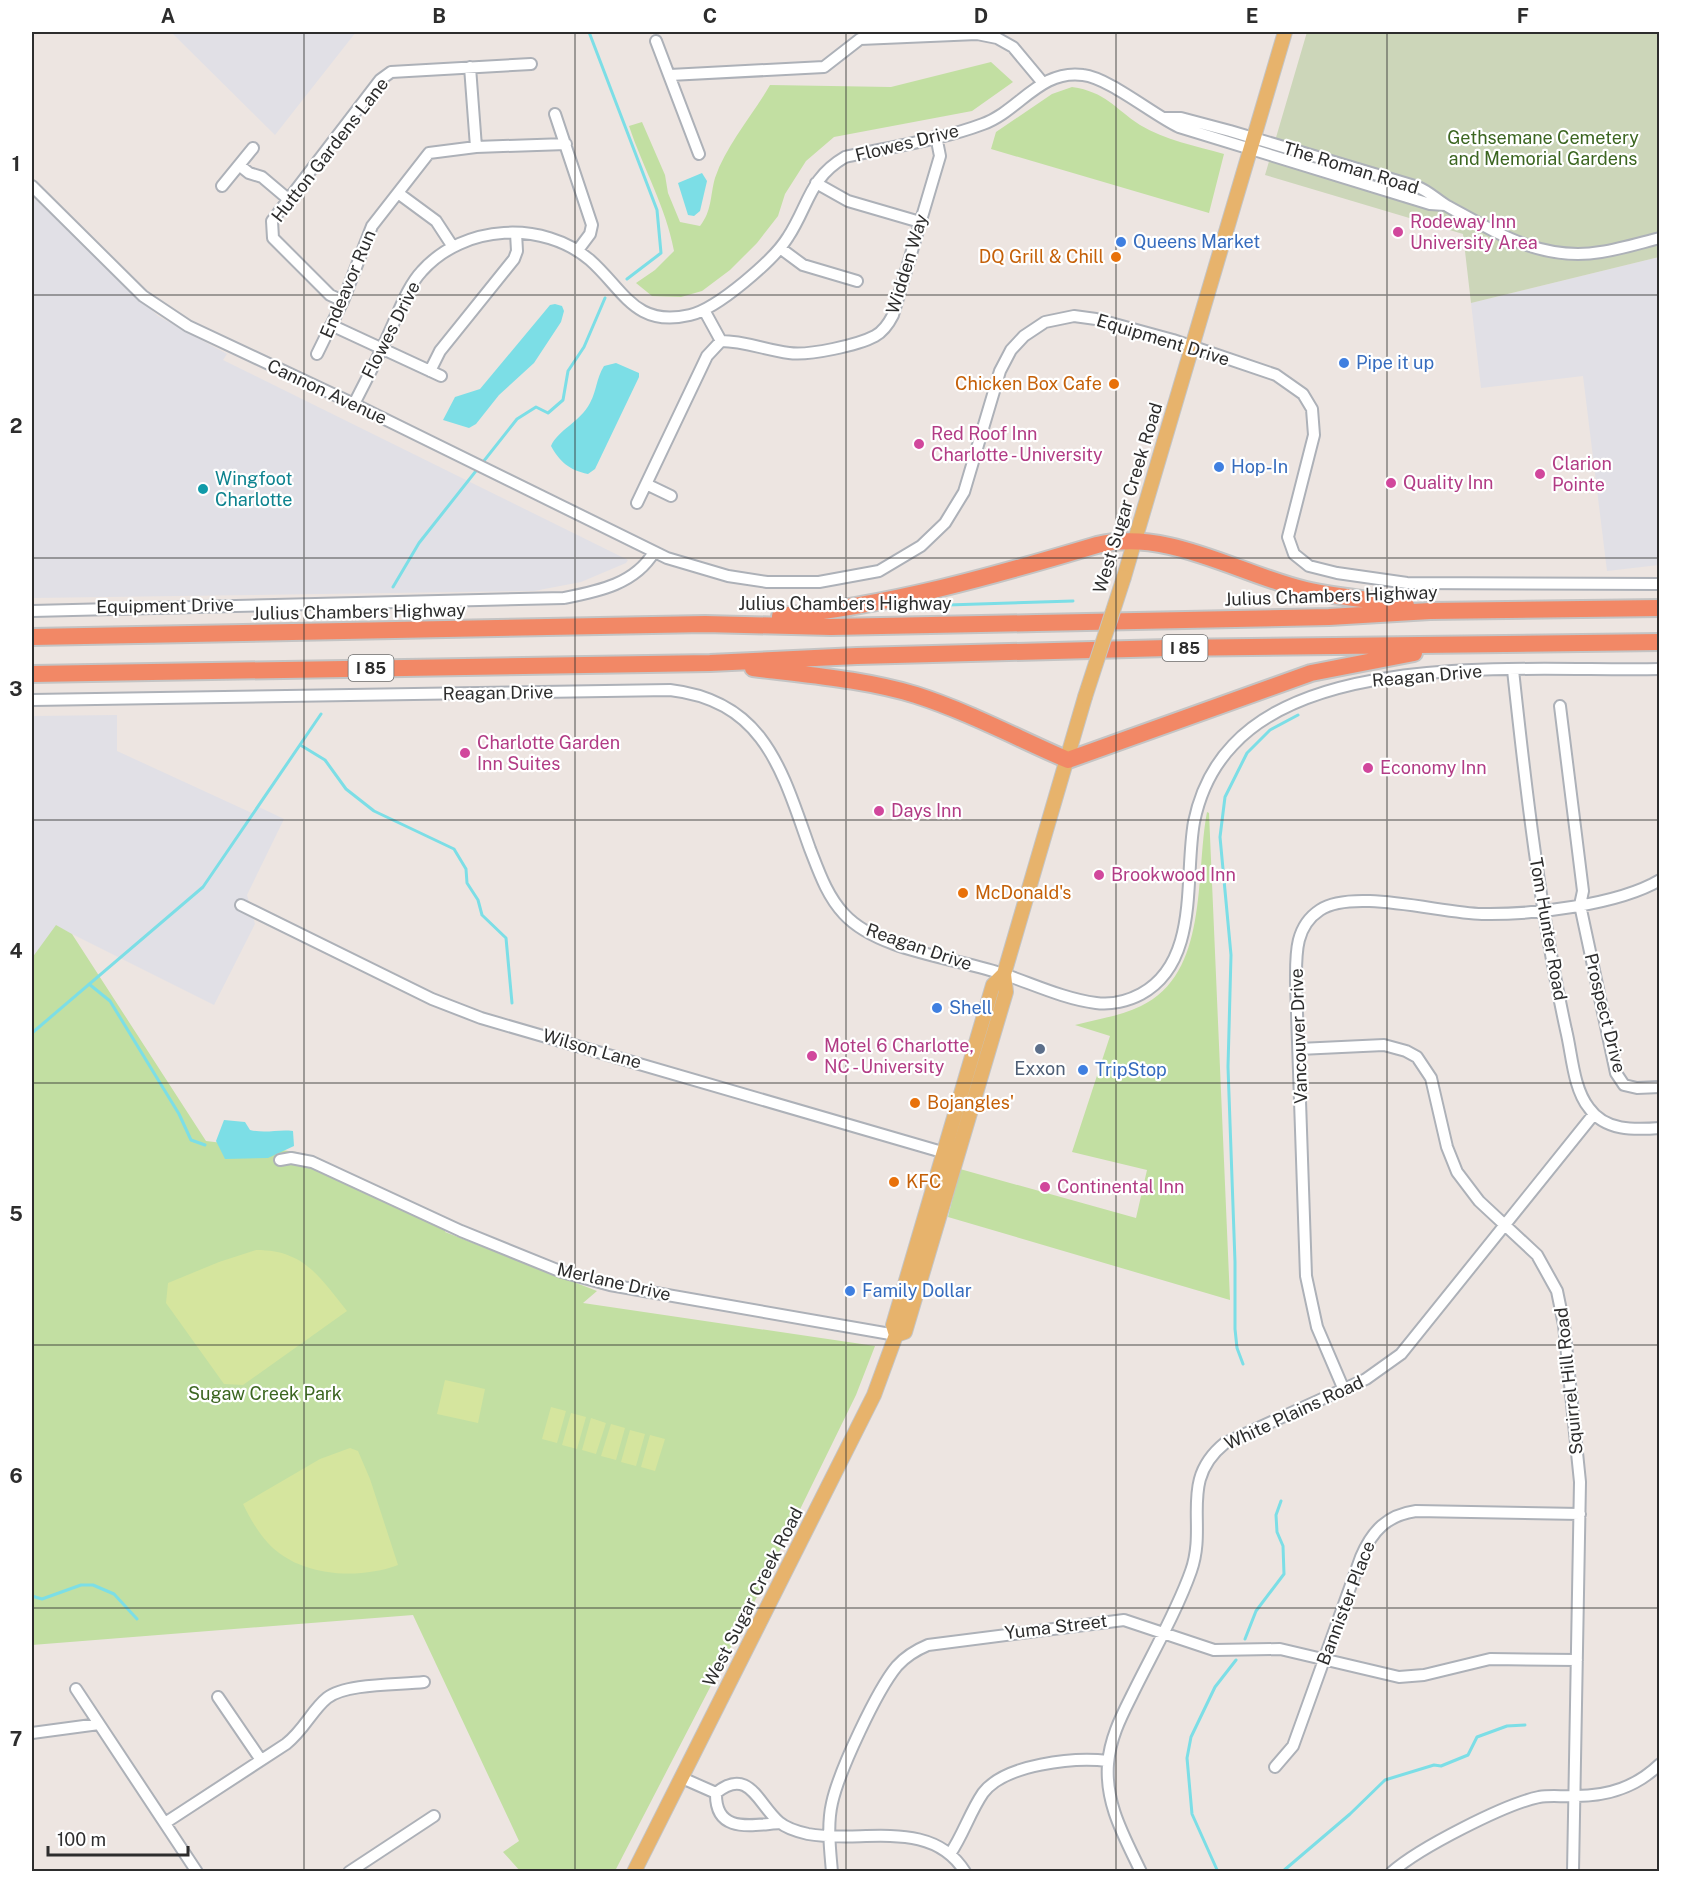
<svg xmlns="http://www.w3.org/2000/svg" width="1691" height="1903" font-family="'Public Sans',sans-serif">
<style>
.industrial{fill:#e1e0e6}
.green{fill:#c2dfa2}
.cemetery{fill:#ccd6b9}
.pitch{fill:#d5e59e}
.water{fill:#7cdee6}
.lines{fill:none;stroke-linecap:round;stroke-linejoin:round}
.stream{stroke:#7cdee6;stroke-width:3}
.minor-casing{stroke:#adb1b8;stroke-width:14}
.major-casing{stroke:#c4c4c4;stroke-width:16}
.highway-casing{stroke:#c4c4c4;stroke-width:20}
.minor{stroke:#fff;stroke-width:10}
.major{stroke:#e7b36c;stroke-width:14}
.highway{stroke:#f28866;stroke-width:16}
.major-bridge-casing{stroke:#c4c4c4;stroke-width:16;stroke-linecap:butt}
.major-bridge{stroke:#e7b36c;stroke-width:14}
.grid{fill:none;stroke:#2d2d2d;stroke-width:1.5;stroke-opacity:0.55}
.hotel-dot{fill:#d1479c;stroke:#fff;stroke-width:2}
.shop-dot{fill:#3f7fe0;stroke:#fff;stroke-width:2}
.food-dot{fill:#e8710a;stroke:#fff;stroke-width:2}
.culture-dot{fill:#0f9aa8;stroke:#fff;stroke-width:2}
.service-dot{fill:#5c6f8a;stroke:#fff;stroke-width:2}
.labels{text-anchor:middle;stroke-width:4.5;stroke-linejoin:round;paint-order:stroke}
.shield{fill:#fff;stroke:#6c6c6c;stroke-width:1.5}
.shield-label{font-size:16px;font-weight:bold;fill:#2d2d2d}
.park-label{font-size:18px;fill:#3c6621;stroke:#fff}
.street-label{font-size:18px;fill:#2d2d2d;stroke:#fff}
.hotel-label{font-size:18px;fill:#b23c85;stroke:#fff;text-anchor:start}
.shop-label{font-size:18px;fill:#366cbe;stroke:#fff;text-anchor:start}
.food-label{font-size:18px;fill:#c56008;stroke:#fff;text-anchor:start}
.culture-label{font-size:18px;fill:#0d838f;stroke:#fff;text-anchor:start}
.service-label{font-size:18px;fill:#4e5e75;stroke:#fff}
.neatline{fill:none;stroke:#2d2d2d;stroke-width:2}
.grid-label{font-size:20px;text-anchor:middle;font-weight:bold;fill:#2d2d2d}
</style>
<rect width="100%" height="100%" fill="#ede5e1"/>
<!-- industrial -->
<path class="industrial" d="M171,32H356L275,135Z
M35,199L158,316L227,354L223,360L628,560L626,563L581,582L534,591L32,598V202Z
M1659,257V565L1607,571L1583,376L1481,388L1471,303Z
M117,715V751L254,814L259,807L284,819L247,895L255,924L214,1005L64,930L32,973V716Z"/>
<!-- green -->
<path class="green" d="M991,62L1013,82L972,111L834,137L806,161L785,194L778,216L757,243L730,270L702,291L681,297L652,296L636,283L655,270L674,251C666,207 643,168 629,126L642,122L665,175L668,193L680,222L700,226C712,211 710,196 715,178C726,145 753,115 770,85L891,87Z
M1072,87C1106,92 1114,108 1140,125C1165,140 1196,146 1224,154L1209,213L991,149L996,132L1052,94Z
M1207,812L1209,813L1230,1300L948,1217L960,1169L1136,1218L1147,1170L1072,1152L1110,1036L1075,1025C1097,1019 1121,1016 1141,1006C1209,974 1195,875 1207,812Z
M56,925L72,934L206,1141L297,1152L450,1219L445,1232L597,1291L583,1303L875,1346L856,1395L762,1587L615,1871H520L503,1852L519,1841L413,1615L32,1645V958Z"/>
<!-- cemetery -->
<path class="cemetery" d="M1307,32H1659V257L1471,303L1463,234L1265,175Z"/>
<!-- pitch -->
<path class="pitch" d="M256,1250C304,1250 319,1276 347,1311L243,1385L224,1384L166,1303L168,1283L219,1262Z
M445,1380L485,1389L478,1423L437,1414Z
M551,1407L566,1411L557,1443L542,1439Z
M571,1413L586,1417L577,1449L562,1445Z
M591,1418L606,1423L596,1454L582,1450Z
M611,1424L625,1428L616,1460L601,1456Z
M630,1430L645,1434L636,1466L621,1462Z
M650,1435L665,1439L655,1471L641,1467Z
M350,1448L358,1451L370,1479L398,1565C358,1580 299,1577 268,1543C257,1531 250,1518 243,1504L320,1459Z"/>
<!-- water -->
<path class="water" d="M702,173L707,181L700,211L694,216L688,215L678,183Z
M555,304L562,306L564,311L561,322L534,363L499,395L476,424L469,428L443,420L455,397L480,389L550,305Z
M616,363L639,373V377L595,469L588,474C569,470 560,462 551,446C558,430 580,422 590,403C597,390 596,379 604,366Z
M224,1120L245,1122L250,1130C267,1134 277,1129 293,1131L294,1146L268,1158L225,1159L216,1141Z"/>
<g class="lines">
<!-- stream -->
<path class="stream" d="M589,32L657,210L661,253L627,279
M393,587L419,543L517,419L536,407L548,413L563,400L568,371L584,347L605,298
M916,606L1073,601
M302,746L325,760L346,789L374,811L454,849L466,869L467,883L478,900L482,915L506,938L512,1003
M89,984L110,1001L179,1114L191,1140L205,1145
M32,1033L203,887L321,714
M1243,1364L1237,1348L1235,1329V1262L1228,1067L1231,955L1220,837L1225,797L1247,753L1270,730L1298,715
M32,1596L42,1599L81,1585H93L114,1594L137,1619
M1245,1639L1256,1611L1284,1574L1283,1546L1277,1532L1276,1515L1281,1501
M1218,1872L1192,1814L1187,1758L1191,1737L1215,1687L1236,1660
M1282,1872L1350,1814L1385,1780L1434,1765L1441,1766L1468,1755L1477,1737L1507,1726L1525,1725"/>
<!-- minor casing -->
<g class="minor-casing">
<path id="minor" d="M656,41L699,154
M470,67L476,147
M670,75L824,67L860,39L977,34L997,38L1013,47L1043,83
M555,114L592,225L590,234L578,250
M1163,118H1181L1230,131L1418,187C1430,192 1438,201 1449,207C1497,233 1543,262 1601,252C1621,249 1640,243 1660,238
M239,165L249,173L262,177L288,199
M816,183L848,201L920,222
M32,186L143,296L188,326L354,404L667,558L728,576L767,582H819L879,571L921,546L945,523L964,492L1000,371L1011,350L1024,336L1045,322L1074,316L1096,319L1173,340L1276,375L1303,394L1312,409L1314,435L1288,537L1294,554L1309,566L1337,573L1407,583L1660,584
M222,186L253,148
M398,193L436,221L453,247
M780,248L803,265L857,281
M343,301L330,295L273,238L272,221L380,80L391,72L531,64
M704,310L721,341
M331,325L441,376
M317,354L343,301L372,226L429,153L476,147L566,144
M430,371L440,351L514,259L517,251L516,233
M354,404C366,380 379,356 390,331C399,312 407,287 422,271C464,224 543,220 590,260C624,290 635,328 690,315C717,309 774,260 788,237C809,205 809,178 845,157C889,147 941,140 983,124C1019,111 1040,69 1083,75C1109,78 1152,114 1179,127L1430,204L1445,205
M646,484L671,496
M637,503L707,356L721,341C745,341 765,350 789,353C809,356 858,345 875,336C884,331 889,323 893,315L940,156L936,136
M32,611L564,598C599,591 635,584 654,552
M1513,670C1526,791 1540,911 1566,1030C1572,1054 1573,1088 1589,1108C1605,1131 1634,1130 1660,1128
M32,700L670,690C765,701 782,771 810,849C819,872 827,896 844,914C879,952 958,958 1006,975C1035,985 1065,999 1096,1003C1111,1005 1128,1001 1141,994C1200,962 1184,878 1194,822C1200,793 1212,767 1233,745C1321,650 1539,672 1660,669
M1560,706L1583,891L1580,905L1616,1073L1624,1085L1637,1088L1660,1087
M241,905L432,999L481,1018L949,1154
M1299,1049L1384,1045L1406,1051L1417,1057L1431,1078L1447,1147L1457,1172L1479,1201L1537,1255L1557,1291L1564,1325L1580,1482L1573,1872
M280,1160L291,1158L312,1162L461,1231L562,1272L610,1285L896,1335
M1344,1390L1317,1327L1306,1276L1296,984C1296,956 1294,927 1320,910C1353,888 1440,913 1482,914C1531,915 1618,905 1660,880
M76,1689L197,1872
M218,1697L261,1760
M32,1733L99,1724
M1275,1767L1293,1746L1361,1557C1372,1531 1387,1515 1416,1511L1580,1514
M682,1778L716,1793
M716,1793C749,1766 758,1804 779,1822C786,1828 799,1832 808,1834C860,1844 931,1817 965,1872
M716,1793C715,1834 751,1825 780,1823
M165,1823L286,1744C304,1730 312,1710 327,1698C346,1683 399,1685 424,1682
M950,1854C963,1835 970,1812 983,1793C1005,1764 1074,1757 1108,1761
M349,1872L434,1816
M832,1872C830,1849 827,1825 832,1803C839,1771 877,1690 897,1666C906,1656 916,1650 928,1645L1124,1620L1214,1650L1280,1649L1399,1677L1424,1675L1490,1659L1577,1660
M1141,1872C1124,1836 1105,1804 1108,1764C1110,1738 1121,1717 1132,1695C1151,1656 1177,1611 1191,1571C1208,1523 1178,1481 1225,1443L1366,1379L1401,1354L1594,1114
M1392,1872C1419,1848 1505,1804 1539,1797C1551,1795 1564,1797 1576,1796C1609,1796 1636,1787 1660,1764"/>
</g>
<!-- major casing -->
<g class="major-casing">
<path id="major" d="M1124,577L1285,32
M896,1335L905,1332L1006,992L1004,974L1085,697
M634,1872L874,1395L896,1335L893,1325L993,985L1004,974"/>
</g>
<!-- highway casing -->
<g class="highway-casing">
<path id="highway" d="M780,616C888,606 993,576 1097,545C1168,528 1238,574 1306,590C1338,597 1372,600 1406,605
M32,637L705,624L831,627L1037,623L1329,617L1430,611L1660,608
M753,668C807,675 863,679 916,695C969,712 1017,738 1068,760L1311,673L1414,653
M32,674L710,663L857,656L1168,648L1660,642"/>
</g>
<!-- minor -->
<use href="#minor" class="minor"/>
<!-- major -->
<use href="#major" class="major"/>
<!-- highway -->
<use href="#highway" class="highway"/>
<!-- major-bridge casing -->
<g class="major-bridge-casing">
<path id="major-bridge" d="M1085,697L1124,577"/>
</g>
<!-- major-bridge -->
<use href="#major-bridge" class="major-bridge"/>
</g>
<!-- grid -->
<path class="grid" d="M304,32V1872M575,32V1872M846,32V1872M1116,32V1872M1387,32V1872M32,295H1660M32,558H1660M32,820H1660M32,1083H1660M32,1345H1660M32,1608H1660"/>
<!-- markers -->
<g class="hotel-dot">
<circle cx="1398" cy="232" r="6"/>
<circle cx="919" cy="444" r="6"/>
<circle cx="1540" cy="474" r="6"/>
<circle cx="1391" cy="483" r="6"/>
<circle cx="465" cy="753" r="6"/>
<circle cx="1368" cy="768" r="6"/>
<circle cx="879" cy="811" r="6"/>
<circle cx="1099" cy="875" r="6"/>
<circle cx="812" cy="1056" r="6"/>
<circle cx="1045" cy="1187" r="6"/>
</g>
<g class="shop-dot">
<circle cx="1121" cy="242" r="6"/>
<circle cx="1344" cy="363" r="6"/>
<circle cx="1219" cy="467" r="6"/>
<circle cx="937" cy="1008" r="6"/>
<circle cx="1083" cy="1070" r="6"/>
<circle cx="850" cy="1291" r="6"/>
</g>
<g class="food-dot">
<circle cx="1116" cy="257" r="6"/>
<circle cx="1114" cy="384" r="6"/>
<circle cx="963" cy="893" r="6"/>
<circle cx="915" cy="1103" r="6"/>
<circle cx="894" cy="1182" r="6"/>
</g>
<circle class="culture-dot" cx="203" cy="489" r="6"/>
<circle class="service-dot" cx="1040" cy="1049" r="6"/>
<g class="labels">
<!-- shield labels -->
<g class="shield">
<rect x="1162.5" y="635" width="45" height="26" rx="4.5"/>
<rect x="348.5" y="655" width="45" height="26" rx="4.5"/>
</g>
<g class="shield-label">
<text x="1185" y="654">I 85</text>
<text x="371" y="674">I 85</text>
</g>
<!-- park labels -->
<g class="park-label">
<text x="1543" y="144">Gethsemane Cemetery<tspan x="1543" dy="21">and Memorial Gardens</tspan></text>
<text x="265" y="1400">Sugaw Creek Park</text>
</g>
<!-- street labels -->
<g class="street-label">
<text transform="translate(907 143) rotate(-14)" y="6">Flowes Drive</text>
<text transform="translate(330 150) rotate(-52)" y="6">Hutton Gardens Lane</text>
<text transform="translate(1351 168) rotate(17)" y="6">The Roman Road</text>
<text transform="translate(907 264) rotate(-73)" y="6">Widden Way</text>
<text transform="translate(348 284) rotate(-67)" y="6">Endeavor Run</text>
<text transform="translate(391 330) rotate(-63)" y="6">Flowes Drive</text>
<text transform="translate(1163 340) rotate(17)" y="6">Equipment Drive</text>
<text transform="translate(327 392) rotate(25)" y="6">Cannon Avenue</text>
<text transform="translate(1128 498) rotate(-73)" y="6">West Sugar Creek Road</text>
<text transform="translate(1331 596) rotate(-2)" y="6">Julius Chambers Highway</text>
<text x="845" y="610">Julius Chambers Highway</text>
<text transform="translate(165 606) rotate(-1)" y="6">Equipment Drive</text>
<text transform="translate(359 612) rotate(-1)" y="6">Julius Chambers Highway</text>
<text transform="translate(1427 676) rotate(-5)" y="6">Reagan Drive</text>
<text transform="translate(498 693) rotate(-1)" y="6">Reagan Drive</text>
<text transform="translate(1548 929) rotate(80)" y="6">Tom Hunter Road</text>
<text transform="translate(919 947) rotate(19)" y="6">Reagan Drive</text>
<text transform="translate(1605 1013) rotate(76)" y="6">Prospect Drive</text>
<text transform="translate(1299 1036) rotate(-92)" y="6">Vancouver Drive</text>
<text transform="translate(592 1049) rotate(16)" y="6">Wilson Lane</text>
<text transform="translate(614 1282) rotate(13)" y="6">Merlane Drive</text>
<text transform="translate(1569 1381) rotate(-96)" y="6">Squirrel Hill Road</text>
<text transform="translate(1294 1413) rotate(-25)" y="6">White Plains Road</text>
<text transform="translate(753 1597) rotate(-63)" y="6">West Sugar Creek Road</text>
<text transform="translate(1346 1603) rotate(-69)" y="6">Bannister Place</text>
<text transform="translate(1056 1627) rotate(-7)" y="6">Yuma Street</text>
</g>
<!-- hotel labels -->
<g class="hotel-label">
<text x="1410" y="228">Rodeway Inn<tspan x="1410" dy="21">University Area</tspan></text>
<text x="931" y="440">Red Roof Inn<tspan x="931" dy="21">Charlotte - University</tspan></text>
<text x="1552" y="470">Clarion<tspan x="1552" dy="21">Pointe</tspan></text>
<text x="1403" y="489">Quality Inn</text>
<text x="477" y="749">Charlotte Garden<tspan x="477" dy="21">Inn Suites</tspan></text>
<text x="1380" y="774">Economy Inn</text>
<text x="891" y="817">Days Inn</text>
<text x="1111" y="881">Brookwood Inn</text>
<text x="824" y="1052">Motel 6 Charlotte,<tspan x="824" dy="21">NC - University</tspan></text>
<text x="1057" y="1193">Continental Inn</text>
</g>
<!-- shop labels -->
<g class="shop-label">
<text x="1133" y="248">Queens Market</text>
<text x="1356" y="369">Pipe it up</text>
<text x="1231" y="473">Hop-In</text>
<text x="949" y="1014">Shell</text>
<text x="1095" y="1076">TripStop</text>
<text x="862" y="1297">Family Dollar</text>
</g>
<!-- food labels -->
<g class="food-label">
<text x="1104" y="263" text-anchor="end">DQ Grill &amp; Chill</text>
<text x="1102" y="390" text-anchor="end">Chicken Box Cafe</text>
<text x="975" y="899">McDonald's</text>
<text x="927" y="1109">Bojangles'</text>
<text x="906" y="1188">KFC</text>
</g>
<!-- culture labels -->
<g class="culture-label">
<text x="215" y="485">Wingfoot<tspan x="215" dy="21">Charlotte</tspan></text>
</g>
<!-- service labels -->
<g class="service-label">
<text x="1040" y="1075">Exxon</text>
</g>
</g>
<!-- border -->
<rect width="1691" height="1903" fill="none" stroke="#ffffff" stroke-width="66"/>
<!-- scale -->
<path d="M48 1846v9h140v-9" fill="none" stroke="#2d2d2d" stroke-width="3"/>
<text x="57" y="1846" font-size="18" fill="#2d2d2d" stroke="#ffffff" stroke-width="4.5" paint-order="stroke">100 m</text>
<rect x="33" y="33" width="1625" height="1837" class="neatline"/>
<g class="grid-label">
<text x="168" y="23">A</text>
<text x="439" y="23">B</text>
<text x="710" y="23">C</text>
<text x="981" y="23">D</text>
<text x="1252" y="23">E</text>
<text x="1523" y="23">F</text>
<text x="16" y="171">1</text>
<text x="16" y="433">2</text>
<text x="16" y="696">3</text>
<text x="16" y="958">4</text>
<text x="16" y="1221">5</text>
<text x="16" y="1483">6</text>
<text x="16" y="1746">7</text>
</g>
</svg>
